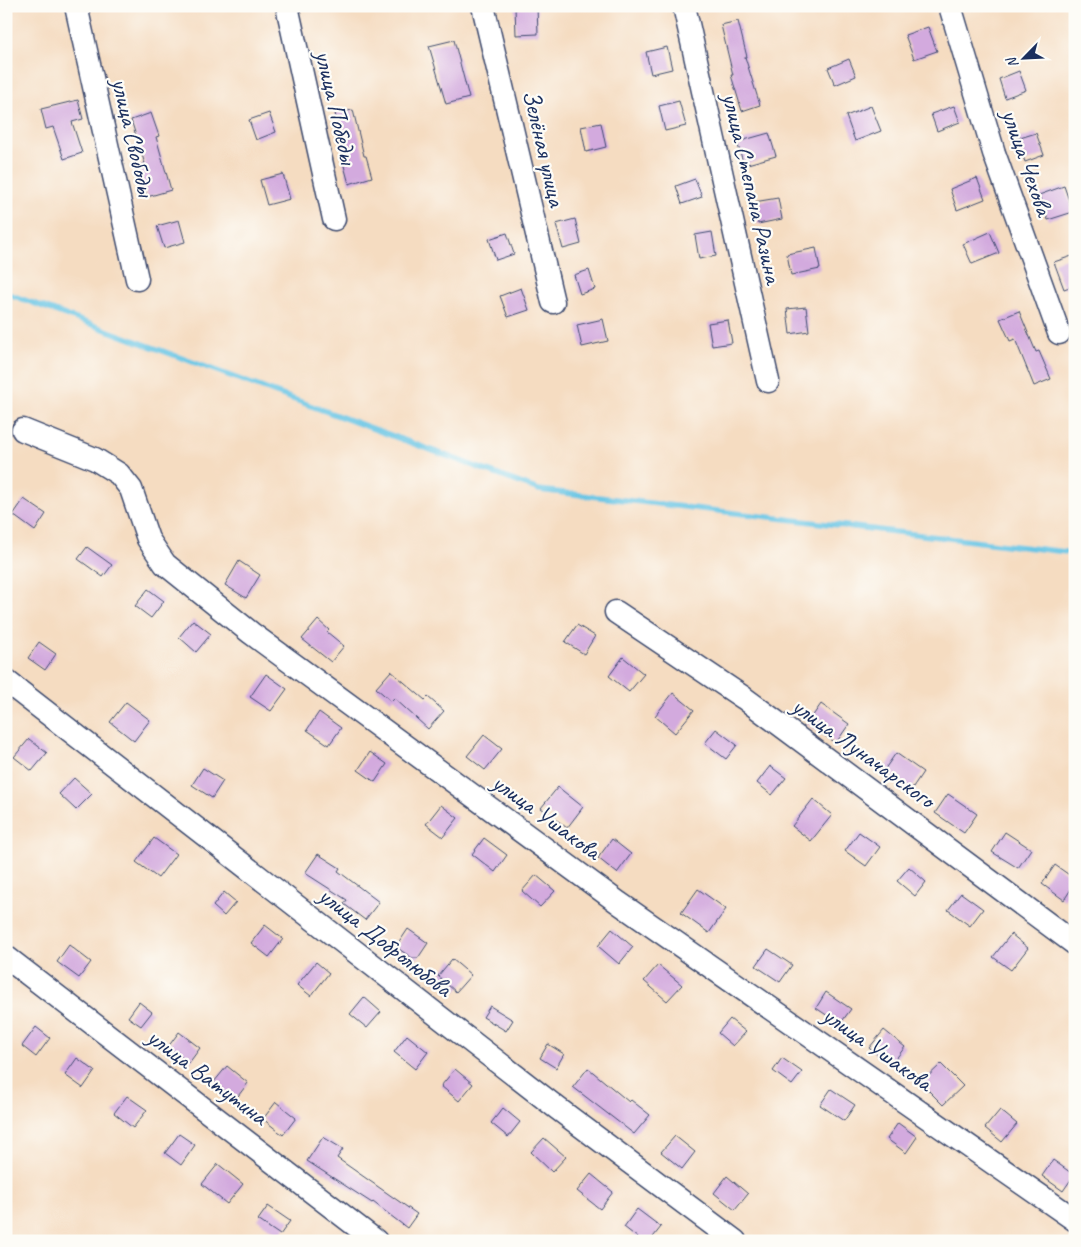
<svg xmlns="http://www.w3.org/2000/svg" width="1081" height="1247" font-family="Caveat,sans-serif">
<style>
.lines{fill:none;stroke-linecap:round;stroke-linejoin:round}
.stream{stroke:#66c4e4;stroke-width:5.5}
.building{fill:#d3aade}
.minor-casing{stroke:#3c496d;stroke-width:25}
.minor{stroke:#fff;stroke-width:22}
.labels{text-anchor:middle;stroke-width:4.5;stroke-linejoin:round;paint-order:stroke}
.street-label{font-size:25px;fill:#1b2f5e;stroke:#fdfcf7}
</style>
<rect width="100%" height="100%" fill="#fdfcf7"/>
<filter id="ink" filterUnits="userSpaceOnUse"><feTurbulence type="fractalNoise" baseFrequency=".02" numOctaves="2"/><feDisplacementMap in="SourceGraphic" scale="10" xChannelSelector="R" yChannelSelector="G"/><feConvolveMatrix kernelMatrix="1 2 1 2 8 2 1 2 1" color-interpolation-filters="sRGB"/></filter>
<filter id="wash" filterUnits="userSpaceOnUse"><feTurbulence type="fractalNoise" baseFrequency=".0096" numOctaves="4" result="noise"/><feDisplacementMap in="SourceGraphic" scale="20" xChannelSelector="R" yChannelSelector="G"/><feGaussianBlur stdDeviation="1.12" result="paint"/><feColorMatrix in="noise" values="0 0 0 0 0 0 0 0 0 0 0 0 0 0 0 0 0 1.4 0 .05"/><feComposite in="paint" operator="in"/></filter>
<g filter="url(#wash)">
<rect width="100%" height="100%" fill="#f5dcc1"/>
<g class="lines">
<!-- stream -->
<path class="stream" d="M6,293L539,490L1075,553"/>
</g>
<g id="blocks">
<!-- building -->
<path class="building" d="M515,7H537L538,34L516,35Z
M738,21L747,57H745L760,105L742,111L731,75H733L721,25Z
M928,27L937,51L914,59L905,35Z
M454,40L469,98L446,104L429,46Z
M667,47L672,69L651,74L646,52Z
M849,59L856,76L835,85L828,68Z
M1019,71L1026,90L1005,98L999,79Z
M78,100L83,119L72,122L82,153L64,159L53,127L46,129L41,109Z
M679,101L686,126L665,131L659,106Z
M871,106L881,131L855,141L846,116Z
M954,106L960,122L937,131L931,114Z
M353,110L364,156H366L372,177L349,184L343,162H345L335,113Z
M151,113L159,136L156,137L171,190L147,197L138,166L145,164L131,120Z
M269,113L276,132L256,140L249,120Z
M601,123L606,147L586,152L581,127Z
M769,133L776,156L744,165L737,142Z
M1036,133L1044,155L1025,162L1017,139Z
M283,174L290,199L267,205L260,180Z
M977,178L985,199L957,210L950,189Z
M695,179L702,197L682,204L676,186Z
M1064,186L1073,212L1048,220L1039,195Z
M778,198L782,219L758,224L754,202Z
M575,219L581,244L563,249L556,224Z
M179,220L185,242L164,248L157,226Z
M712,232L716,256L699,259L695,235Z
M990,232L999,253L972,264L963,244Z
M507,233L514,254L496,260L489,239Z
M816,248L820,269L791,275L787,254Z
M1075,255V285L1064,289L1054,262Z
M589,270L595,289L580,294L574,275Z
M521,288L529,310L508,317L500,296Z
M806,307L809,331L790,334L787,309Z
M1019,311L1036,352L1039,351L1051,379L1034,386L1015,339L1010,341L1000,319Z
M603,319L608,341L582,347L577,325Z
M728,320L732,343L712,346L708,323Z
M24,499L46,514L35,531L13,515Z
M87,547L112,565L103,577L78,559Z
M239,561L260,575L246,598L225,585Z
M148,589L164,601L151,618L135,606Z
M193,620L211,634L196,652L179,637Z
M318,620L329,630L327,632L344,646L331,662L302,639Z
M577,625L595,636L584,654L565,642Z
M39,642L56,654L45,670L28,658Z
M623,657L644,674L629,692L609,676Z
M391,671L425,700L428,697L444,711L428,729L394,698L391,701L376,688Z
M266,674L287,689L271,711L250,697Z
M673,693L694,710L675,733L655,716Z
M126,702L150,720L134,741L110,722Z
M821,704L849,724L836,743L807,724Z
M319,712L341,728L329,745L307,730Z
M716,729L737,745L726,759L705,743Z
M484,735L502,749L485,770L467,756Z
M29,739L47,753L32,771L14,757Z
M370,752L387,764L375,782L358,770Z
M896,753L923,772L909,793L882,773Z
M770,766L786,778L772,795L757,783Z
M203,768L223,781L212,798L192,785Z
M74,778L92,794L76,810L59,794Z
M558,787L583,807L567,828L541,808Z
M948,794L977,814L964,833L935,813Z
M813,799L832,815L811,841L792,826Z
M441,805L458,818L443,837L426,824Z
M859,832L880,847L866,866L845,851Z
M1005,832L1031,849L1018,868L992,852Z
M154,838L176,854L158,878L136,862Z
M484,838L507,855L495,872L472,854Z
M612,839L631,854L617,873L598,858Z
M318,854L340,868L338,871L379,902L365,920L344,904L347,900L305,873Z
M1055,865L1075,879V883L1064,900L1042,884Z
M909,867L926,882L915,896L897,881Z
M536,875L555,891L540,907L522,891Z
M698,889L726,909L709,933L681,913Z
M224,892L236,902L224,916L213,906Z
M961,893L983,909L970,926L948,910Z
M265,925L283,939L269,957L251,943Z
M408,929L428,943L418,958H412L396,947Z
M612,929L633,947L619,964L598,946Z
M1011,934L1028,948L1011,970L993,957Z
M69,945L91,962L79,978L57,962Z
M768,949L792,965L780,982L756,966Z
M452,959L471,975L456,992L438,976Z
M316,962L329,973L311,996L297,985Z
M658,965L682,985L667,1001L644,981Z
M826,992L851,1009L840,1024L816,1008Z
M364,997L381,1012L367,1028L350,1014Z
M139,1002L152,1012L141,1026L128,1017Z
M490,1006L513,1020L506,1031L483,1017Z
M730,1019L746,1032L733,1046L718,1033Z
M36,1027L50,1038L36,1057L22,1046Z
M884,1030L905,1047L891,1065L869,1048Z
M179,1032L200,1048L189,1063L168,1047Z
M407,1035L428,1052L415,1069L394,1052Z
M548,1044L564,1054L556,1068L540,1058Z
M77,1058L95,1071L83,1088L65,1075Z
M782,1058L802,1072L792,1085L773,1071Z
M941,1064L963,1086L943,1105L921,1083Z
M227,1066L248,1083L235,1100L214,1082Z
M588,1068L629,1102L631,1100L650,1115L634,1134L573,1087Z
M455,1069L473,1084L459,1101L441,1086Z
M831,1089L855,1105L844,1121L820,1105Z
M127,1096L147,1110L133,1128L114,1113Z
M276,1102L296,1118L283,1135L263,1119Z
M503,1108L520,1122L508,1137L491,1123Z
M1000,1110L1017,1124L1002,1142L985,1128Z
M898,1123L917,1137L906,1153L887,1139Z
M179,1134L195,1145L181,1165L165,1153Z
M675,1136L695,1152L682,1169L661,1152Z
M323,1137L343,1149L337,1158L417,1214L407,1228L373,1202L372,1203L307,1161Z
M544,1138L566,1157L552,1172L531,1152Z
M1053,1160L1074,1175L1063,1191L1042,1176Z
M218,1164L243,1184L227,1204L202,1184Z
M591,1174L613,1192L600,1209L577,1191Z
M727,1176L748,1194L735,1210L714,1193Z
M268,1206L290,1221L280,1235L258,1220Z
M637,1209L661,1227L650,1241H642L624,1227Z"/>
</g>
</g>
<g filter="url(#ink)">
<use href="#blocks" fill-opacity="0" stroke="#3c496d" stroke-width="1"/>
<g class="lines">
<!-- minor casing -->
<g class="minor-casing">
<path id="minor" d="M76,6L137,279
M287,6L334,219
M483,6L553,302
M684,6L768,381
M950,6L994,153L1059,333
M23,430L95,459L119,474L131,489L148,539L165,564L251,633L619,903L1075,1220
M616,612L744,698L1075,944
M6,681L557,1108L735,1241
M6,957L376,1241"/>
</g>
<!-- minor -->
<use href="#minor" class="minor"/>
</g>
</g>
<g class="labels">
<!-- street labels -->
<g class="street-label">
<text transform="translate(337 107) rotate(77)" y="9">улица Победы</text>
<text transform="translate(134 137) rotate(77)" y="9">улица Свободы</text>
<text transform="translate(545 148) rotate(77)" y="9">Зелёная улица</text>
<text transform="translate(1028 162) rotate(71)" y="9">улица Чехова</text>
<text transform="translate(753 188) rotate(77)" y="9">улица Степана Разина</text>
<text transform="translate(864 752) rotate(36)" y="9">улица Луначарского</text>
<text transform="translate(547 816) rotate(36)" y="9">улица Ушакова</text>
<text transform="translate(386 941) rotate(38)" y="9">улица Добролюбова</text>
<text transform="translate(878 1048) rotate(35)" y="9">улица Ушакова</text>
<text transform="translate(208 1076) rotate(37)" y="9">улица Ватутина</text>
</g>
</g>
<!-- margin -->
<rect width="1081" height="1247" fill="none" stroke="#fdfcf7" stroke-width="25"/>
<!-- north arrow -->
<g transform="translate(1024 58) rotate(246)" stroke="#fdfcf7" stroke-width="4" paint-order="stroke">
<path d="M0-4L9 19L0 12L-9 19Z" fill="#1b2f5e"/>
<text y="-8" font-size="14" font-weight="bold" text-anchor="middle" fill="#1b2f5e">N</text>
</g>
</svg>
